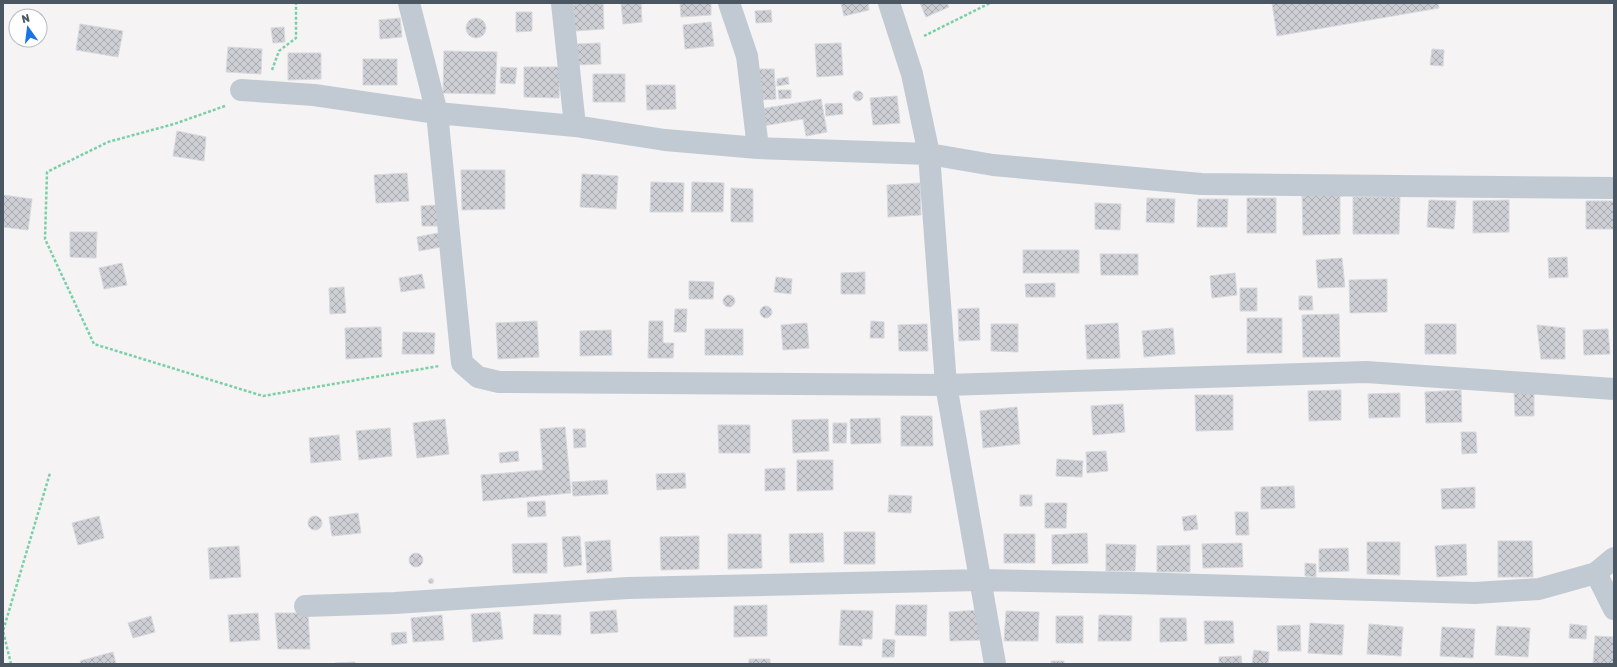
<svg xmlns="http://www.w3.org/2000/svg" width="1617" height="667" font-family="Rubik,sans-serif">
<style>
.building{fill:url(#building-cross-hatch);stroke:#d7d9de}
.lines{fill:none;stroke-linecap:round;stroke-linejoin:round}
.path{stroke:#7ad0a6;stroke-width:2.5;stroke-dasharray:3 2;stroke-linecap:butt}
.minor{stroke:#c1cad2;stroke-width:22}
</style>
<defs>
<pattern id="building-cross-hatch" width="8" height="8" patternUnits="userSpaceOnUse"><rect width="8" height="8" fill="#cdcfd5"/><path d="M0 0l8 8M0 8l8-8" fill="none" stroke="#a8abb0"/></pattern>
</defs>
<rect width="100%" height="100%" fill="#f5f3f3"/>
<!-- building -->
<path class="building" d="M573,3H603L604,29L575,31Z
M621,3H641L642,22L623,24Z
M680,3H711V15L681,17Z
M841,3H868L869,10L844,16Z
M920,3H947L949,7L926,17Z
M1272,3H1438L1439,8L1277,36Z
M771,10L772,22L756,23L755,11Z
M516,12H532V31L516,32Z
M400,18L402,37L380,39L379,20Z
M466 28a10 10 0 1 1 20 0a10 10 0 1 1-20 0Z
M711,22L714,46L685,49L683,25Z
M80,24L123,31L118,57L76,50Z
M284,27L285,42L273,43L271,28Z
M600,43L601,64L578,65L577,44Z
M841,43L843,75L817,77L815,44Z
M228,47L262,49L261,74L226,72Z
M1432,49L1444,50L1443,66L1430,65Z
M444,51L497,52L495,94L443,93Z
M288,53H321V79L288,80Z
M363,59H397V85H363Z
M501,67L517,68L515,84L500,83Z
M524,67H560L559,98L524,97Z
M758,69H774L776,99L760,100Z
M593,74H625V102H593Z
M788,77L789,84L777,86V79Z
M646,85H675L676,109L647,110Z
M778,90H791V98L779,99Z
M853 96a5 5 0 1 1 10 0a5 5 0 1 1-10 0Z
M897,96L900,123L873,125L870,98Z
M821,99L827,132L806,136L803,119L763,126L760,109Z
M842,103L843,114L826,116L825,104Z
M177,131L206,137L204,161L173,156Z
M461,170H505V209L462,210Z
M407,173L409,201L376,203L374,175Z
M582,174L618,176L616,209L580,207Z
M651,182L684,183L683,212H650Z
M692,182L724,183L723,212H691Z
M920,183L921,215L888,217L887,185Z
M731,188L753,189V222H731Z
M1340,194V234L1303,235L1302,195Z
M3,195L32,199L28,230L3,227Z
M1353,197H1400L1399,234H1353Z
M1147,198L1175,199L1174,223L1146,222Z
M1247,198H1276V233H1247Z
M1198,199H1228L1227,227H1197Z
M1429,200L1456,201L1454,229L1427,227Z
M1509,200V232L1473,233V201Z
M1586,201H1614V229H1586Z
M1095,203L1121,204L1120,230L1095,229Z
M437,205L438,226H422L421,206Z
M70,232H97L96,258L70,257Z
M438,233L441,247L419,251L417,237Z
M1023,250H1079V273H1023Z
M1100,254H1138V275H1101Z
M1567,257L1568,277L1549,278L1548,258Z
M1342,258L1345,287L1318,288L1316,260Z
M122,263L127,285L104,289L99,268Z
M865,272V294H841V273Z
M1235,273L1237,295L1212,298L1210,276Z
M422,274L425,288L401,292L399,278Z
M776,277L792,279L791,294L774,292Z
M1387,279V312L1350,313L1349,280Z
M689,281L714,282L713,299H689Z
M1055,283V297H1026L1025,284Z
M344,287L346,313L330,314L329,288Z
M1240,288H1257V311H1240Z
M723 301a6 6 0 1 1 12 0a6 6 0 1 1-12 0Z
M1299,296H1312L1313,310H1299Z
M760 312a6 6 0 1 1 12 0a6 6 0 1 1-12 0Z
M979,308L980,340L959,341L958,309Z
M675,309H687L686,332H674Z
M1339,314L1340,357H1303L1302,315Z
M1247,318H1282V353H1247Z
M537,321L539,357L498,359L496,323Z
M649,321H663V343H674L673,358H648Z
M871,321L884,322V338H870Z
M807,323L809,348L783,350L781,325Z
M1118,323L1120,358L1087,359L1085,325Z
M927,324L928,351H899L898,325Z
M991,324H1018V352L991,351Z
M1425,324H1456V354H1425Z
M1537,325L1565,328V359H1541Z
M381,327L382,357L346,359L345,328Z
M1173,328L1175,354L1144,357L1142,331Z
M705,329H743V355H705Z
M1608,329L1610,354L1584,355L1583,330Z
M611,330L612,355L580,356V331Z
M403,332L435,333L434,354H402Z
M1341,390V420L1309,421L1308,391Z
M1461,390L1462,422L1426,423L1425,392Z
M1514,392H1534V416H1515Z
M1400,393V417L1369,418L1368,394Z
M1195,395H1233V430L1196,431Z
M1123,404L1125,432L1093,435L1091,406Z
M1017,407L1020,444L983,448L980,411Z
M901,416H932L933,446H901Z
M880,418L881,443L851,444L850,419Z
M445,419L449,454L417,458L413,423Z
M828,419L829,451L793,453L792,420Z
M833,423H847L846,443H833Z
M718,425H750V453H719Z
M565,427L571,493L483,501L481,475L543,470L540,429Z
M390,428L392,456L359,460L356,431Z
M573,429H585L586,447L574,448Z
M1461,432H1476L1477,453L1462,454Z
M339,435L341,460L311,463L309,438Z
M518,451L519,461L500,463L499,453Z
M1106,451L1108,471L1087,473L1086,452Z
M1057,459L1083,461L1082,477L1056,476Z
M797,460H833V490L797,491Z
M785,468V490L765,491V469Z
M685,473L686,488L657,490L656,474Z
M607,480L608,494L573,496L572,482Z
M1294,486L1295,508L1261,509V487Z
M1475,487V508L1442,509L1441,489Z
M889,495L912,496L911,513L888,512Z
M1020,495H1032V506H1020Z
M545,501L546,516L528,517L527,502Z
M1045,503H1067L1066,528H1045Z
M1235,512H1248L1249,535H1236Z
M358,513L361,533L332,536L329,517Z
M1196,515L1198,529L1184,531L1182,517Z
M99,516L104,538L78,545L72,523Z
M308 523a7 7 0 1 1 14 0a7 7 0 1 1-14 0Z
M844,532H875V564H844Z
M823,533L824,562L790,563L789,534Z
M1087,533L1088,563L1052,564V535Z
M728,534H761L762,568L728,569Z
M1004,534H1035V563H1004Z
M580,536L582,565L564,567L562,537Z
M699,536V569L661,570L660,537Z
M610,540L612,571L587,573L585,542Z
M1498,541H1532L1533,577H1498Z
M1367,542H1400V575L1367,574Z
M547,543V573H513L512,544Z
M1242,543L1243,567L1203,568L1202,544Z
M1106,544L1136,545L1135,571H1106Z
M1466,544L1467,575L1437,577L1435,546Z
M1190,545V572H1157V546Z
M239,546L241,577L210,579L208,548Z
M1348,548L1349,571L1319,572V549Z
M409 560a7 7 0 1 1 14 0a7 7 0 1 1-14 0Z
M1305,563L1316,564V577L1305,576Z
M428.5 581a2.5 2.5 0 1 1 5 0a2.5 2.5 0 1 1-5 0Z
M767,605V636L734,637V606Z
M896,605H927L926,636L895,635Z
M616,610L618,632L591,634L590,612Z
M841,610L873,611L872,639H862V646L839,645Z
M981,610L982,640L950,641L949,612Z
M1006,611L1039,612L1038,641H1004Z
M500,612L503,639L473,642L471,614Z
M258,613L260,640L230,642L228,615Z
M275,613H308L310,649H278Z
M534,614L561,615V635L533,634Z
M442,615L444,640L413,642L411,618Z
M1099,615L1132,616L1131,641H1098Z
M151,616L155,632L133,638L128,623Z
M1056,616H1083V643H1056Z
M1160,618H1186L1187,641L1160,642Z
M1204,621H1233L1234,643L1205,644Z
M1310,623L1344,625L1342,655L1308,653Z
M1369,624L1403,627L1401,656L1367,654Z
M1570,624L1587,626L1586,639L1569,638Z
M1300,625L1301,651H1278L1277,626Z
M1497,626L1530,628L1528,657L1495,655Z
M1442,627L1475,629L1473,658L1440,656Z
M406,632L407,643L392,645L391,633Z
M1595,636L1614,637V664H1593Z
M883,639L895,640L894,657H882Z
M1254,650L1269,652L1268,664H1252Z
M113,652L116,664H81L80,661Z
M1241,656L1242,664H1219V657Z
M749,659H770V664H749Z
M1051,661H1064V664H1051Z
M355,662V664H335V663Z"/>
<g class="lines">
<!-- path -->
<path class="path" d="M924,36L990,3
M272,70L279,51L296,38V3
M225,106L174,124L108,142L47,172L45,239L94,344L263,396L439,366
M11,664L3,631L50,473"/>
<!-- minor -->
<path class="minor" d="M409,3L437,113L462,363L478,377L499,382L946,385L1366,372L1614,389
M562,3L575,126
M729,3L747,56L758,148
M889,3L912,74L929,154L946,385L995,664
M241,90L314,95L437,113L575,126L665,140L758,148L929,154L993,165L1201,184L1614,188
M1596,573L1614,609
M305,606L395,603L628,588L980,580L1132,583L1475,593L1539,589L1596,573L1614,558"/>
</g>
<!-- border -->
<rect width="1617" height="667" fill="none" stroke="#4a5661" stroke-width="8"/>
<!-- north arrow -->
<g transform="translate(28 28) rotate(346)"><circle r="19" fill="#ffffff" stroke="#b7bbc0"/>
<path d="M0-3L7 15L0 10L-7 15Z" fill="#1a73e8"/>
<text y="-6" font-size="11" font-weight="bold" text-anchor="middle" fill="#4a5661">N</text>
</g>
</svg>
